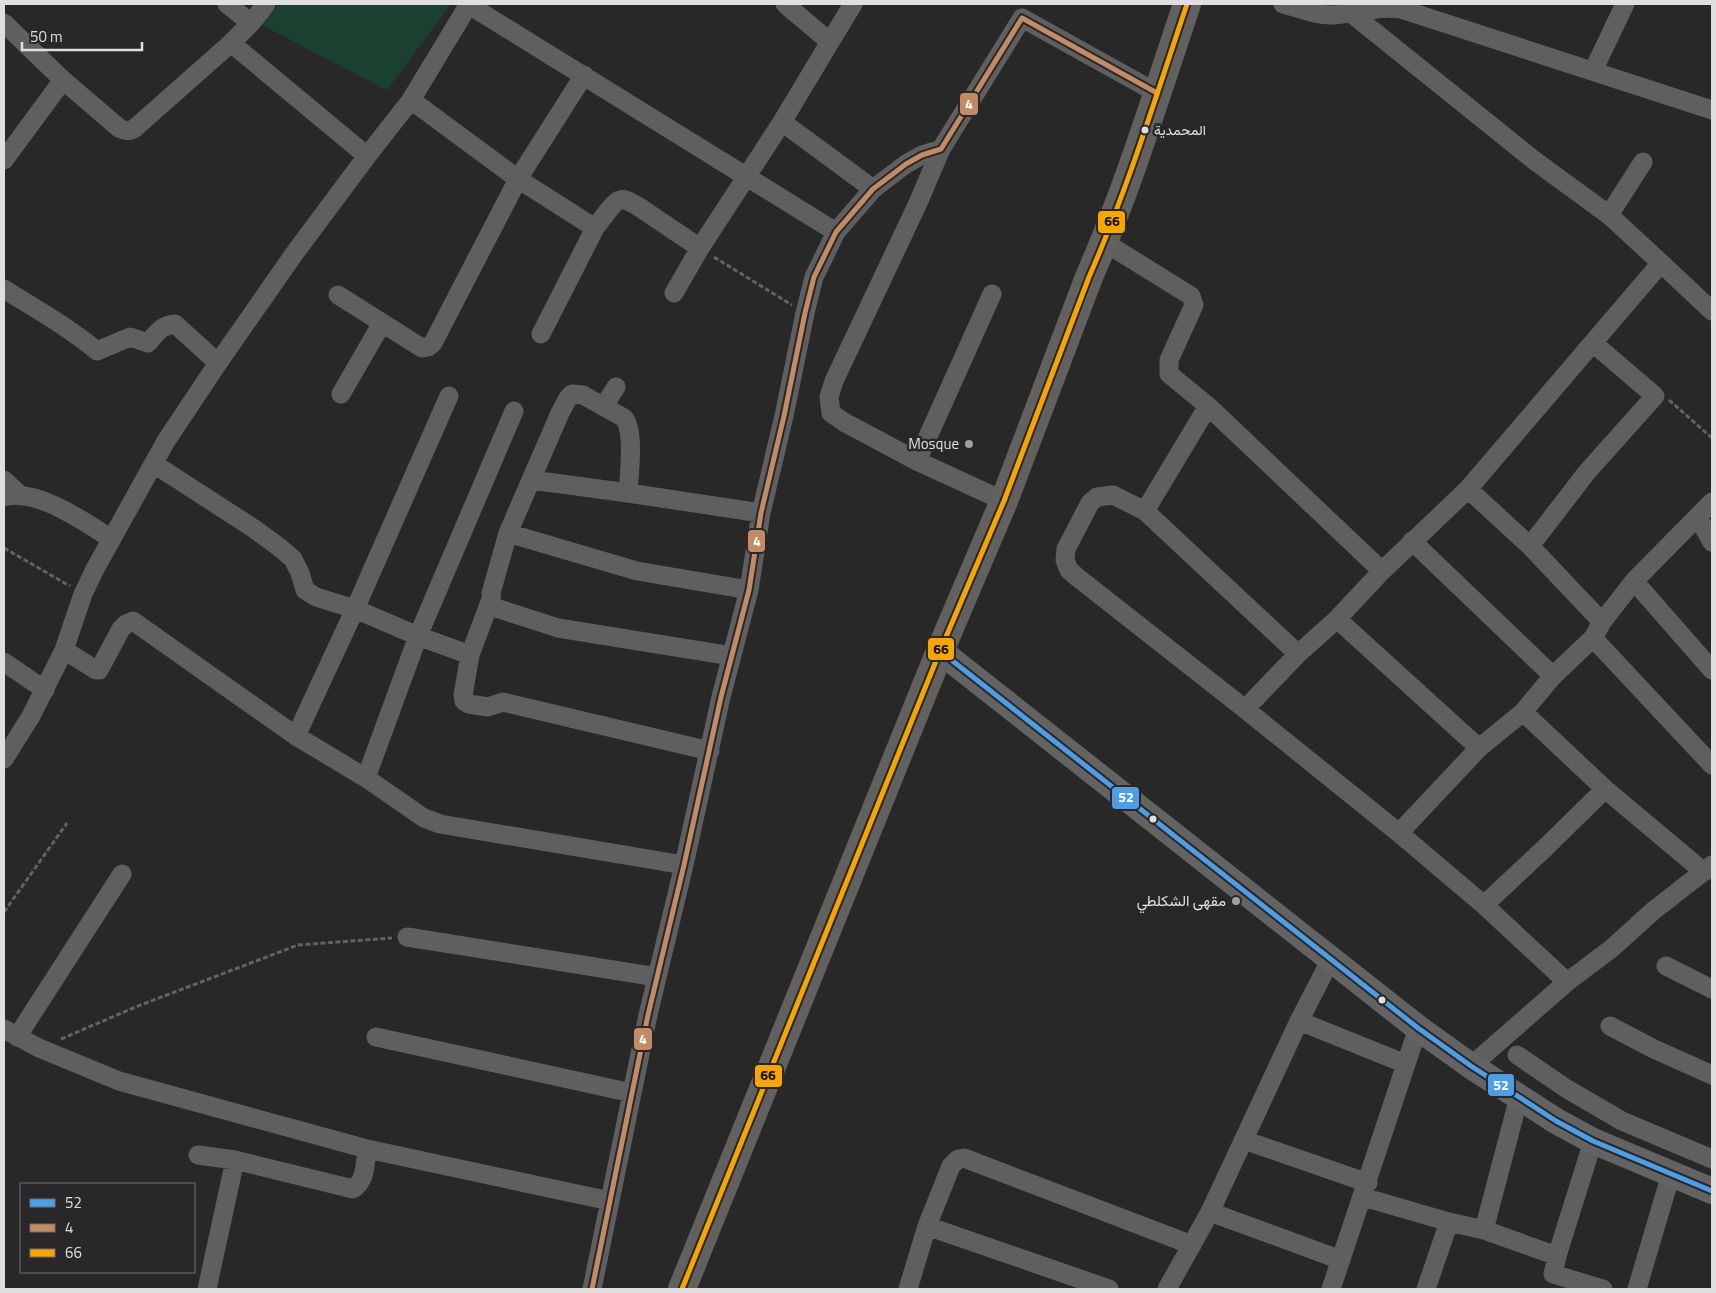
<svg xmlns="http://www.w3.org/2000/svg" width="1716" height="1293" font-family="'Titillium Web',Vazirmatn,sans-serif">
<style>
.green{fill:#1a402f}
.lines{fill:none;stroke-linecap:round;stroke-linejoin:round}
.path{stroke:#636363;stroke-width:3;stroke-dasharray:5 2.5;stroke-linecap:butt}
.street{stroke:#605f5f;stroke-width:19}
.secondary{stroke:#646363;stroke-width:26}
.primary{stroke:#626160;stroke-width:28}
.bus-1-casing{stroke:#292729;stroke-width:9}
.bus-2-casing{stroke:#292729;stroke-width:9}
.bus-3-casing{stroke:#292729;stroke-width:9}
.bus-1{stroke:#4d9ee5;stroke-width:5}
.bus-2{stroke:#c18c65;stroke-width:5}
.bus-3{stroke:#f7a600;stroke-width:5}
.bus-dot{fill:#e0dedf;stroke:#292729;stroke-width:2}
.poi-dot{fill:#a09e9f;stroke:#292729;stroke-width:2}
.labels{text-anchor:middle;stroke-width:5;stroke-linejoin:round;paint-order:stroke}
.bus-label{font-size:14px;fill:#e0dedf;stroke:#292729;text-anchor:start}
.poi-label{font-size:15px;fill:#e0dedf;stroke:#292729;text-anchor:end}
.line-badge{stroke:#292729;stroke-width:2}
.badge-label{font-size:14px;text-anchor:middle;font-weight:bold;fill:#fff}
.pale-badge-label{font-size:14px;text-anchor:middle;font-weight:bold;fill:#111}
</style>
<rect width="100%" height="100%" fill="#282828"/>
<!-- green -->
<path class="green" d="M279,4H451L387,90L261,25Z"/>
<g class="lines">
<!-- path -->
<path class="path" d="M714,257L792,305
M1669,400L1712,438
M4,548L70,586
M4,912L67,823
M61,1039L138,1006L298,945L392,938"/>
<!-- street -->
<path class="street" d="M227,4L251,23
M266,4L251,23L231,43L367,156
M1283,4C1299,8 1317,16 1334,15C1357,13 1377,6 1401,9L1712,110
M469,5L836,232
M1351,13L1535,161L1609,215L1661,263L1468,489L1530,546L1602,622L1593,638L1553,676L1523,712L1605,789L1704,872
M4,23L63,80L119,128C125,131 129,132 135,128L231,43
M830,42L853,4
M1593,71L1625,4
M411,100L518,179L595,228C600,222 613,202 620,200C625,198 631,203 636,205L700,248
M782,122L873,189
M941,149L918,203L834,381L829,397L831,413L844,422L917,461L1004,501
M4,160L63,80
M1609,215L1643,162
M1104,242L1191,296L1194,305L1169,360V374L1208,406L1145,511L1113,495L1097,497L1090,503L1066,549L1065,560L1069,570L1077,577L1245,709L1298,654L1337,619L1382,571L1468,489
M1661,263L1712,311
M4,289C36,309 68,327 97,351L130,337L148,343C156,334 161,325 175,324L218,363
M674,293L700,248L782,122L830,42L785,4
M338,295L422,348L428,347L433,343L518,179L584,75
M541,334L595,228
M341,394L382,323
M604,406L616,387
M1208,406L1382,571
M917,461L992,294
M154,464L253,528L279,547L293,559L300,573L305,590L316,597L355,609L449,396
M4,480L21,496
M532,480L628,493
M4,497C35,487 85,522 110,538
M1145,511L1298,654
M1698,517L1712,542
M508,533L637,571L749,590
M1412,541L1553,676
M1530,546L1587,472L1655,396L1593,343
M1634,581L1712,670
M1337,619L1479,748
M1602,622L1634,581L1712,502
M1593,638L1712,765
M64,650L96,670H99L121,629L126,624L133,621L296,736L366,778L424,818L440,824L684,865
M470,655L491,599
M732,656L558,628L496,608L492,604L491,593L508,533L560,413L568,398L572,394L583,395L624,418C635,431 629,476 628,493L761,513
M4,662L45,690
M1245,709L1399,833L1484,905L1567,982
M296,736L355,609L418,636L470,655L463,695L464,701L469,704L488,707L503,702L710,751
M4,759L31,716L64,650L83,594L95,569L166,441L218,363L294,254L367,156L411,100L469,4
M366,778L418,636L514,411
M1399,833L1479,748L1523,712
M1484,905L1545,848L1605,789
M407,937L657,977
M1666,966L1712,989
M1299,1021L1406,1064
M1610,1026L1654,1049L1712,1075
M4,1029L39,1048L119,1081L367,1149
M17,1037L122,874
M376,1037L632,1093
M1517,1055L1567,1089L1622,1121L1712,1159
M1471,1066L1567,982L1611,949L1653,911L1712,865
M1244,1140L1368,1183
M198,1155L235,1160L353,1189C366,1181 365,1163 367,1149L610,1201
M1363,1197L1449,1222L1484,1230L1557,1256L1553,1274L1603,1289
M1210,1212L1341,1260
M927,1226L1109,1289
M1484,1230L1519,1097
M1557,1256L1593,1141
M207,1289L235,1160
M592,1289L648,1015L684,865L721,697L749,590L761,513L784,416L805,313L814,277L836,232L873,189L906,164L922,155L941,149L1022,18L1157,93
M908,1289L927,1226L951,1166L958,1159L964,1158L1192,1245
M1167,1289L1210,1212L1299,1021L1331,959
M1331,1289L1418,1028
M1426,1289L1449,1222
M1637,1289L1671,1174"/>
<!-- secondary -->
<path class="secondary" d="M940,651L1418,1028L1471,1066L1556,1121L1593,1141L1712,1191"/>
<!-- primary -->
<path class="primary" d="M682,1289L940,651L1004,501L1089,277C1128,188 1156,96 1187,4"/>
<!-- bus-1 casing -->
<g class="bus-1-casing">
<path id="bus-1" d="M940,651L1418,1028L1471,1066L1556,1121L1593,1141L1712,1191"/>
</g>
<!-- bus-2 casing -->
<g class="bus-2-casing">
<path id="bus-2" d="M592,1289L648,1015L684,865L721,697L749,590L761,513L784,416L805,313L814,277L836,232L873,189L906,164L922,155L941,149L1022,18L1157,93"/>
</g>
<!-- bus-3 casing -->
<g class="bus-3-casing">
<path id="bus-3" d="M682,1289L940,651L1004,501L1089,277C1128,188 1156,96 1187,4"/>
</g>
<!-- bus-1 -->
<use href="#bus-1" class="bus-1"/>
<!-- bus-2 -->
<use href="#bus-2" class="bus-2"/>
<!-- bus-3 -->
<use href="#bus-3" class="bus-3"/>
</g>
<!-- markers -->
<g class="bus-dot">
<circle cx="1145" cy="130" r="4.5"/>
<circle cx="1153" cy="819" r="4.5"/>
<circle cx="1382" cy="1000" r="4.5"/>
</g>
<g class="poi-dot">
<circle cx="969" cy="444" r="5"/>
<circle cx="1236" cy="901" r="5"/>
</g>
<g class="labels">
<!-- bus labels -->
<g class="bus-label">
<text x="1154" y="135">المحمدية</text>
</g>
<!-- poi labels -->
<g class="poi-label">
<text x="959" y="449">Mosque</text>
<text x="1226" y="906">مقهى الشكلطي</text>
</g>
</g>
<g class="line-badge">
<rect x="959" y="92" width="20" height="24" rx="5" fill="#c18c65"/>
<rect x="1097" y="210" width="29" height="24" rx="5" fill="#f7a600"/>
<rect x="747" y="529" width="19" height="24" rx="5" fill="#c18c65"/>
<rect x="927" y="637" width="28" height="24" rx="5" fill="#f7a600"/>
<rect x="1111" y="786" width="29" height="24" rx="5" fill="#4d9ee5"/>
<rect x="633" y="1027" width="20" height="24" rx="5" fill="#c18c65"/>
<rect x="754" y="1064" width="29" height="24" rx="5" fill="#f7a600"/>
<rect x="1487" y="1073" width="28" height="24" rx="5" fill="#4d9ee5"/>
</g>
<g class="badge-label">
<text x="969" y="109">4</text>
<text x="757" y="546">4</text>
<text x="1126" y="802">52</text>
<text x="643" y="1044">4</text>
<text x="1501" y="1090">52</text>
</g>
<g class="pale-badge-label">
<text x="1112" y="226">66</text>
<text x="941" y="654">66</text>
<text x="768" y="1080">66</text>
</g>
<!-- border -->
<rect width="1716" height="1293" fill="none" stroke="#e0dedf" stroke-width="10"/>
<!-- legend -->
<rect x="20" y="1183" width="175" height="90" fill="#292729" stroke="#727072"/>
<rect x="30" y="1199" width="25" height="8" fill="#4d9ee5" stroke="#727072"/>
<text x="65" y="1208" font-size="15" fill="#e0dedf">52</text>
<rect x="30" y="1224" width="25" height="8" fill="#c18c65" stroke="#727072"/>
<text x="65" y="1233" font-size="15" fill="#e0dedf">4</text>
<rect x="30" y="1249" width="25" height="8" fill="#f7a600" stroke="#727072"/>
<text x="65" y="1258" font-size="15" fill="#e0dedf">66</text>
<!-- scale -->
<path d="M22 42v8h120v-8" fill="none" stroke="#e0dedf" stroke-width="2.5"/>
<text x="30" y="42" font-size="15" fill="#e0dedf" stroke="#292729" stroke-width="4" paint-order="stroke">50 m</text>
</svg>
